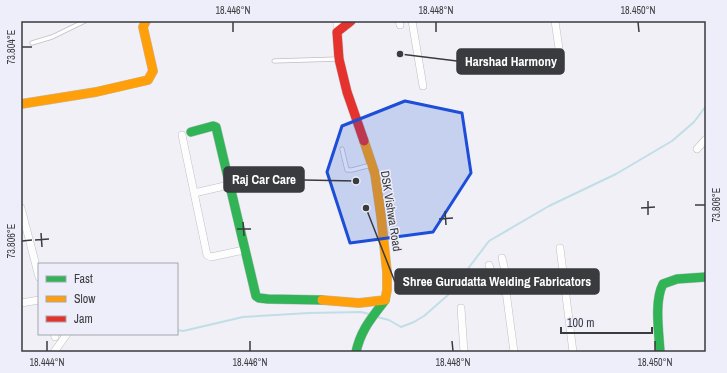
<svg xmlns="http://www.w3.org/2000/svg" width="727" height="373" font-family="'Archivo Narrow',sans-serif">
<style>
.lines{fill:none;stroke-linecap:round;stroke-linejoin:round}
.stream{stroke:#c1dee7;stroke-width:2}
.lane-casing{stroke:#c0c0c4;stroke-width:5}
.street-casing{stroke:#c0c0c4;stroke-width:8}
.fast-casing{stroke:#c0c0c4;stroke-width:10}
.slow-casing{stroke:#c0c0c4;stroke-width:10}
.jam-casing{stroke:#c0c0c4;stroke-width:10}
.lane{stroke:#fdfdfe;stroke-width:3.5}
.street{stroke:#fdfdfe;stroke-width:7}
.fast{stroke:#30b455;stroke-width:9}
.slow{stroke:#ff9f0a;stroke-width:9}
.jam{stroke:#e5322d;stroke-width:9}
.marked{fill:#1d4ed8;fill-opacity:0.2;stroke:#1d4ed8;stroke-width:3;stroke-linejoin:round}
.ticks{fill:none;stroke:#3a3b3f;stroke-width:1.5}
.labels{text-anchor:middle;stroke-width:3;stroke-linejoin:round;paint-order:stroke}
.street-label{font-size:12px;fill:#3a3b3f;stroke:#edeef9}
.leader{fill:none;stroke:#3a3b3f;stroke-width:1.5}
.callout-dot{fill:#3a3b3f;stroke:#edeef9;stroke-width:1.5}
.callout{fill:#3a3b3f;stroke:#3a3b3f;stroke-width:1.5}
.callout-label{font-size:13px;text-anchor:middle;font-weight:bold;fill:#fff}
.neatline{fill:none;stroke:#3a3b3f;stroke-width:1.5}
.ticks-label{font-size:10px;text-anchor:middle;fill:#3a3b3f}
</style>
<rect width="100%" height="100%" fill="#f0f0f6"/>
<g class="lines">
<!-- stream -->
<path class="stream" d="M377,317L389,320L401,327L414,322L424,316L448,295L489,241L549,206L616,174L672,141L694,122L706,106
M177,330L183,331L243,317L309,313L361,312L369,314"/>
<!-- lane casing -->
<g class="lane-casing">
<path id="lane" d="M32,43L52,37L85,21
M274,61L338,59
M342,149L347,170H352L371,165"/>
</g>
<!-- street casing -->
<g class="street-casing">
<path id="street" d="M337,21V32
M399,21L400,25
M412,21L423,86
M555,21L561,62
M182,135L207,255L211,257L244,250
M697,149L706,139
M194,193L229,185
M21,208L39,277
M560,248L573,352
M502,258L508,284L506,291L514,352
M489,265L497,290L506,291
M21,303L39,300
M461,308L464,352
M54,334L55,337
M54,352L67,334"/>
</g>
<!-- fast casing -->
<g class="fast-casing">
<path id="fast" d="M191,132L213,126L216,127L256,296L259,298L268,299L322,300
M356,352C361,329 372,318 385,300
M660,352C659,333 654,301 663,284L677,279L706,277"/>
</g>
<!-- slow casing -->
<g class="slow-casing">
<path id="slow" d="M21,104L96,92L148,80L153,71L143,27L146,21
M364,141L375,174L381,216L387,272V290L385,300
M322,300L359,303L385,300"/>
</g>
<!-- jam casing -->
<g class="jam-casing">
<path id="jam" d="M351,21L337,32L339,59L347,92L364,141"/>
</g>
<!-- lane -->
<use href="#lane" class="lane"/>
<!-- street -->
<use href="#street" class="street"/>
<!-- fast -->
<use href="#fast" class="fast"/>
<!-- slow -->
<use href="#slow" class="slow"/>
<!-- jam -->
<use href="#jam" class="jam"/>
</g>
<!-- marked area -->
<path class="marked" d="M405,101L462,113L471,173L433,232L350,243L327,172L342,126Z"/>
<!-- ticks -->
<path class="ticks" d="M233,22V32M436,22V32M638,22L639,32M22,47H32M648,201V215M695,205H705M641,208L655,207M445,211L446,225M439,219L453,218M243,222L244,236M237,229H251M41,233L42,247M35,240L49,239M22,241L32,240M47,341V351M250,341V351M452,341L453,351M655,341V351"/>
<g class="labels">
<!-- street labels -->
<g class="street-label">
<text transform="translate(391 211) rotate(81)" y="4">DSK Vishwa Road</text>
</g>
</g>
<!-- callouts -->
<path class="leader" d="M400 54L457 61M356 181L304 180M366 208L395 282"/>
<g class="callout-dot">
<circle cx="400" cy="54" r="4"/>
<circle cx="356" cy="181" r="4"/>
<circle cx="366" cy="208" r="4"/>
</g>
<g class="callout">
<rect x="457" y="49" width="107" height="25" rx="4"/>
<rect x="224" y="167" width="80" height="25" rx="4"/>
<rect x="395" y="269" width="204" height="25" rx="4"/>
</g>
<g class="callout-label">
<text x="511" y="66">Harshad Harmony</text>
<text x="264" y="184">Raj Car Care</text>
<text x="497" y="286">Shree Gurudatta Welding Fabricators</text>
</g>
<!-- border -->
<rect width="727" height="373" fill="none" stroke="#edeef9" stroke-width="44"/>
<!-- legend -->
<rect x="38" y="263" width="140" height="72" fill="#edeef9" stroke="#a5a6af"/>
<rect x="46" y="276" width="20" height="6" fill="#30b455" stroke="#a5a6af"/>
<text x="74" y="283" font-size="12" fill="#3a3b3f">Fast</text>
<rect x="46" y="296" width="20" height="6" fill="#ff9f0a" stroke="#a5a6af"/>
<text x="74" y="303" font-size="12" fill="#3a3b3f">Slow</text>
<rect x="46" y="316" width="20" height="6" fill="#e5322d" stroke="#a5a6af"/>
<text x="74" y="323" font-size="12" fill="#3a3b3f">Jam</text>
<!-- scale -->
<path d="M561 327v6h91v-6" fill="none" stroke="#3a3b3f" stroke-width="2"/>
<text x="567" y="327" font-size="12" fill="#3a3b3f" stroke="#edeef9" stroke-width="3" paint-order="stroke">100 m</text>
<rect x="22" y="22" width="683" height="329" class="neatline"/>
<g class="ticks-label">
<text x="233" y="14">18.446°N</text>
<text x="436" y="14">18.448°N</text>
<text x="638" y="14">18.450°N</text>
<text transform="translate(11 47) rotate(-90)" y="4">73.804°E</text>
<text transform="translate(716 205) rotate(-90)" y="4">73.806°E</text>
<text transform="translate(11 241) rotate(-90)" y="4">73.806°E</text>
<text x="47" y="366">18.444°N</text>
<text x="250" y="366">18.446°N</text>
<text x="453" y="366">18.448°N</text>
<text x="655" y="366">18.450°N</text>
</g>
</svg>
